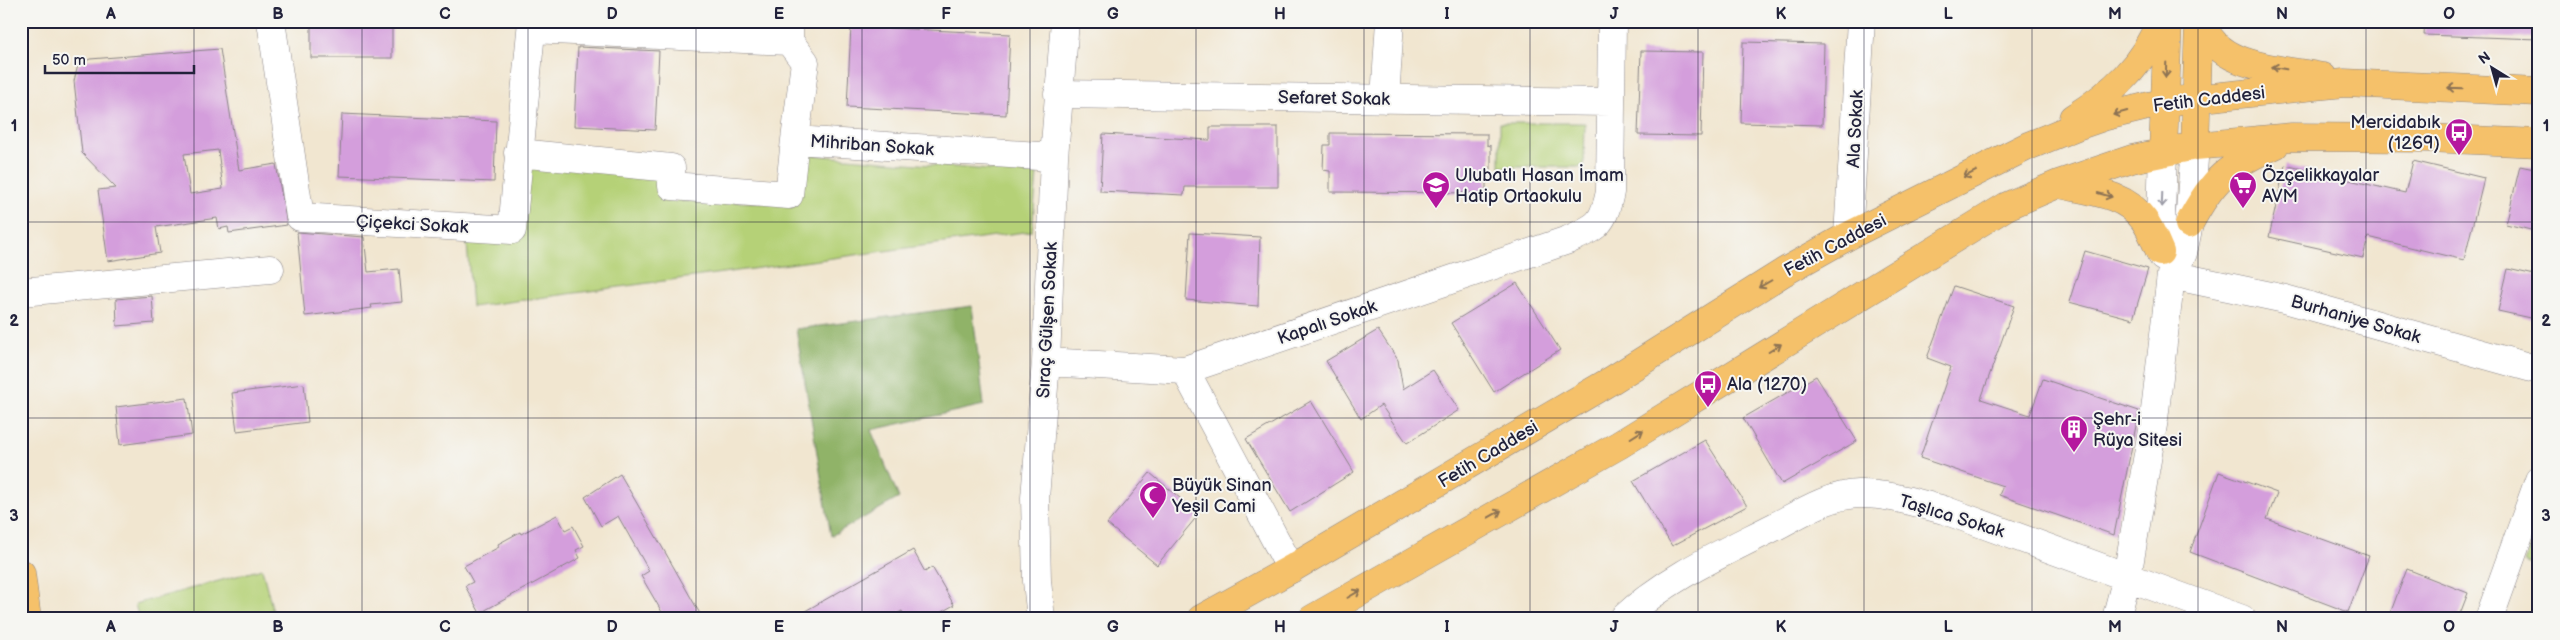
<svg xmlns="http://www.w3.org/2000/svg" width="2560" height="640" font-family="'Balsamiq Sans',sans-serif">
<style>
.green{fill:#b5d177;stroke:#6c7a59}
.forest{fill:#90b368;stroke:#596a52}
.building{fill:#d49edc;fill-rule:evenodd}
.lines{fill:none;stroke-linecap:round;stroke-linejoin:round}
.minor-casing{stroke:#8a8486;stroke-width:29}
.major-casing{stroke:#8a8486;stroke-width:29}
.minor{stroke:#fff;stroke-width:28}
.major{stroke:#f5c16b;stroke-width:28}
.oneway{stroke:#8c7253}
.oneway2{stroke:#9c9ca7}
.grid{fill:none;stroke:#22223b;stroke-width:1;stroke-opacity:0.55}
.labels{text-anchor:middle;stroke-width:4;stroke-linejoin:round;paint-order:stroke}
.street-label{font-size:18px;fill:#22223b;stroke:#f6f6f2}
.poi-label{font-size:18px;fill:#22223b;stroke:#f6f6f2;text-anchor:start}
.neatline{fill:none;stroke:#22223b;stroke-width:2}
.grid-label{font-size:16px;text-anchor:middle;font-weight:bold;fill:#22223b}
</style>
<rect width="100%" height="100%" fill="#f6f6f2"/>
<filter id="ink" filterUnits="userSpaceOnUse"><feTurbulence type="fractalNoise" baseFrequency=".02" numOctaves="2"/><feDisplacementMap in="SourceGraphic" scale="10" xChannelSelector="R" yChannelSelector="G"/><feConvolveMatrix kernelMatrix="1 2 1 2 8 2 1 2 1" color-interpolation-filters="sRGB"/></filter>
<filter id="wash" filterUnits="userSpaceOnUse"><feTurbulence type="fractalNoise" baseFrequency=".0096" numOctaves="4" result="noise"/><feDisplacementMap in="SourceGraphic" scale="20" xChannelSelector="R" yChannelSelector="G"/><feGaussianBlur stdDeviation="1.12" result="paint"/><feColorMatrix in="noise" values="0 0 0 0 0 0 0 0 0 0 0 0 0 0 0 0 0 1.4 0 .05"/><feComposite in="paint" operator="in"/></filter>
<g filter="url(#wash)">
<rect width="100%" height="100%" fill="#f1e6d0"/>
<!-- green -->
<path class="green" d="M1500,123H1585L1584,167H1500Z
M799,154L1037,174L1032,231L472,307L467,244L509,240L521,163L659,172L681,201L797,203Z
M2539,523V568L2525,562Z
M262,569L275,619H139L135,604Z"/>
<!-- forest -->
<path class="forest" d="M972,306L984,405L871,430L899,498L831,536L796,329Z"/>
<g id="blocks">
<!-- building -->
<path class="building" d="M311,21H392V58H311Z
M2425,21H2539V39L2424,35Z
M851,26L1010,34L1006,115L847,107Z
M1743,42L1824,44L1822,125L1741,123Z
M578,47L659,51L655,130L574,126Z
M220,49L239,170L276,164L287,225L229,233L228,227L219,229L217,218L156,227L160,253L108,261L98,190L116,188L82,153L74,81L78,65L90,59ZM218,150L223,189L190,194L184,154Z
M1641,51L1703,52L1701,136L1638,135Z
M342,114L496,121L494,182L339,176Z
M1210,127H1278V187H1185L1184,195L1100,191L1103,134L1210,140Z
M1330,133L1487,134V145L1491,146V171H1486V193L1330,192V171L1323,170L1324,145H1330Z
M2413,161L2484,178L2464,260L2368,237L2363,258L2269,237L2285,165L2405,193Z
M2520,166L2539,170V232L2506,224Z
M297,232L364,237L368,272L399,269L402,302L371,305L372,308L305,316Z
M1190,233L1260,237L1258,306L1186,300Z
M2085,251L2148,269L2133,319L2069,302Z
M2508,269L2539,276V320L2498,311Z
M1517,283L1560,350L1494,392L1451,323Z
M1954,286L2014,306L1981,399L2030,415L2043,379L2139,411L2114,535L1999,495L2003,486L1920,458L1951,367L1927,358Z
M152,296L154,323L117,326L116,299Z
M1378,330L1398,360L1403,389L1433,370L1459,410L1407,443L1381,405L1361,419L1326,361Z
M1816,376L1857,441L1782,484L1743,418Z
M304,384L308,422L237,431L232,393Z
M187,398L192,435L120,445L116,407Z
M1311,401L1354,472L1290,512L1246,439Z
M1705,440L1747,506L1672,546L1633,481Z
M2219,472L2277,493L2267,519L2369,556L2348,612L2190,552Z
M1150,473L1199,514L1157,565L1107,524Z
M620,474L669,559L703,619H666L641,576L649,571L618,516L601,526L585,497Z
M557,515L565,530L573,526L584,546L576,550L580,558L480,613L465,586L473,582L464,566L499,547L498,544L520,532L521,534Z
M913,550L925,572L932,567L954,605L929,619H906L902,611L887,619H791Z
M2407,569L2468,593L2458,619H2388Z"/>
</g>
</g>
<g filter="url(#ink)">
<use href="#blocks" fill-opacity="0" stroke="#8a8486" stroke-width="1"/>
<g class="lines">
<!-- minor casing -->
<g class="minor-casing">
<path id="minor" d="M271,21L300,217L512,230L532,21
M789,21V41L805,62L795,140
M532,29L789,41
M1058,94L1611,102
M1385,99L1390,21
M518,153L671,168L672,186L789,195L795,140L1054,157
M1848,236L1861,21
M2163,257L2160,252L2163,151
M2171,275L2285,299L2539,370
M21,292L270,269
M1046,362L1185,370L1568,240C1598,226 1603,225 1610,192L1612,21
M1185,370L1291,569
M1041,619L1037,581L1035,498L1046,362L1054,157L1065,21
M1623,619C1667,577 1723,553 1776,526C1801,513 1829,495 1858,494C1887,493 1916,503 1944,510L2242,619
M2116,619L2127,577L2154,419L2171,275L2183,253L2189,224L2195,146
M2489,619L2539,480"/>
</g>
<!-- major casing -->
<g class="major-casing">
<path id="major" d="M2201,21C2217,70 2281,68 2323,77
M2073,118C2112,93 2144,65 2160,21
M2195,146L2199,21
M2163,151L2168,21
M2059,184C2089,191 2125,193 2144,220C2151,229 2155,241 2160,252
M2189,224C2213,178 2228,166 2275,145
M21,573L27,619
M1201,619L1291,569L1612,380L1784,272L1848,236L2028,146L2077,126L2103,117L2165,102L2344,83L2539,92
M1312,619L1619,445L2007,206L2058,184L2132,159L2195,146L2292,137L2427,138L2539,143"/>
</g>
<!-- minor -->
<use href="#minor" class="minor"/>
<!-- major -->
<use href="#major" class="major"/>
</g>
<!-- one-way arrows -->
<defs><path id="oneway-shaft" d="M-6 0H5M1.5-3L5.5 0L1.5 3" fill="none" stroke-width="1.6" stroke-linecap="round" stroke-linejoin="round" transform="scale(1.25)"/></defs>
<g class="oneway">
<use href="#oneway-shaft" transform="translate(2279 68) rotate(-170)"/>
<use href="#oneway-shaft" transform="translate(2166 70) rotate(92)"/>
<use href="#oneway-shaft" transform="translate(2455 88) rotate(-178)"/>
<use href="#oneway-shaft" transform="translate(2120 113) rotate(165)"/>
<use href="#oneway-shaft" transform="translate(1970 174) rotate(153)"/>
<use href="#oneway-shaft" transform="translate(2105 195) rotate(16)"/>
<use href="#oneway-shaft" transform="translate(1765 284) rotate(150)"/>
<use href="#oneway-shaft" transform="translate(1775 348) rotate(-32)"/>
<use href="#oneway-shaft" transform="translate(1637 434) rotate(-32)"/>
<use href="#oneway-shaft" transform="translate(1495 514) rotate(-29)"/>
<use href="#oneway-shaft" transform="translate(1354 594) rotate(-30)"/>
</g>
<use class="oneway2" href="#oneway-shaft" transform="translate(2162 200) rotate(92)"/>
</g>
<!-- grid -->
<path class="grid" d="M194,21V619M362,21V619M528,21V619M696,21V619M862,21V619M1030,21V619M1196,21V619M1364,21V619M1530,21V619M1698,21V619M1864,21V619M2032,21V619M2198,21V619M2366,21V619M21,222H2539M21,418H2539"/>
<!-- icons -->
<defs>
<g id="bus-pin" transform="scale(1.4375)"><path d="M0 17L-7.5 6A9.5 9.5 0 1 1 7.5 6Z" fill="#b5179e" stroke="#f6f6f2"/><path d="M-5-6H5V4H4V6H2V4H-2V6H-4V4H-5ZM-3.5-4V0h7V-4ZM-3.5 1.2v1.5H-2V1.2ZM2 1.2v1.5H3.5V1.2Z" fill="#fff"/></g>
<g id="school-pin" transform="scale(1.4375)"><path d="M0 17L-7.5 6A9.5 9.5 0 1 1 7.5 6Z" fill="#b5179e" stroke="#f6f6f2"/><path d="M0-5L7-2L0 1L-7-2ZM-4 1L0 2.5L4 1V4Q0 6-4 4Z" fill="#fff"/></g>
<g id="supermarket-pin" transform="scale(1.4375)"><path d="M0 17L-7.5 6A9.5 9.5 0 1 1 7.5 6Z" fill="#b5179e" stroke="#f6f6f2"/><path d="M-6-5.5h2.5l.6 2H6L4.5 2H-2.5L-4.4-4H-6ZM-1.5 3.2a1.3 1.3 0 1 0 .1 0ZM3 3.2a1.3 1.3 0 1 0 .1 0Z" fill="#fff"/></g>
<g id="building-pin" transform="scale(1.4375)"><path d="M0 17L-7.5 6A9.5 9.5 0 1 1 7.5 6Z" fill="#b5179e" stroke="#f6f6f2"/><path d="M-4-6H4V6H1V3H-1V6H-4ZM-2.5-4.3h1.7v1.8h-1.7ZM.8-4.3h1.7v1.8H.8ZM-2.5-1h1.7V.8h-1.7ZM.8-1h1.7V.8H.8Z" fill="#fff"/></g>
<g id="mosque-pin" transform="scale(1.4375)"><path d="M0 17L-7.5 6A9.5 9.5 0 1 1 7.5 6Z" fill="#b5179e" stroke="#f6f6f2"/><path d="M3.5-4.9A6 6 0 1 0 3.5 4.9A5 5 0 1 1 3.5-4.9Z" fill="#fff"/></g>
</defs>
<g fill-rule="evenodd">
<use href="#bus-pin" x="2459" y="132"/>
<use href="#school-pin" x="1436" y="185"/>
<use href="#supermarket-pin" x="2243" y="185"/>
<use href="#bus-pin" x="1708" y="384"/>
<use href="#building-pin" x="2074" y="429"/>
<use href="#mosque-pin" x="1153" y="495"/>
</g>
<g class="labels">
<!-- street labels -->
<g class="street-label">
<text transform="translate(1334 98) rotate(1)" y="6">Sefaret Sokak</text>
<text transform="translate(2209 99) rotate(-7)" y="6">Fetih Caddesi</text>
<text transform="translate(1855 129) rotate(-87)" y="6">Ala Sokak</text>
<text transform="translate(872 145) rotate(4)" y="6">Mihriban Sokak</text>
<text transform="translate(412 224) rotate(3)" y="6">Çiçekci Sokak</text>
<text transform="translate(1835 245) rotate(-28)" y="6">Fetih Caddesi</text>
<text transform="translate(2356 319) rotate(16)" y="6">Burhaniye Sokak</text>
<text transform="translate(1047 320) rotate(-87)" y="6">Sıraç Gülşen Sokak</text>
<text transform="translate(1327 322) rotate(-19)" y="6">Kapalı Sokak</text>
<text transform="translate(1488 454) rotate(-31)" y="6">Fetih Caddesi</text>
<text transform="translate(1952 516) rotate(17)" y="6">Taşlıca Sokak</text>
</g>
<!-- poi labels -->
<g class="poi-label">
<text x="2440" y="128" text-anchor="end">Mercidabık<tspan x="2440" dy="21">(1269)</tspan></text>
<text x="1455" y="181">Ulubatlı Hasan İmam<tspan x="1455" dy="21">Hatip Ortaokulu</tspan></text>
<text x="2262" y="181">Özçelikkayalar<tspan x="2262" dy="21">AVM</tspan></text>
<text x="1727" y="390">Ala (1270)</text>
<text x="2093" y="425">Şehr-i<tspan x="2093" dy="21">Rüya Sitesi</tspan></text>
<text x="1172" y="491">Büyük Sinan<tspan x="1172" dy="21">Yeşil Cami</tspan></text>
</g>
</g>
<!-- margin -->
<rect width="2560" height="640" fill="none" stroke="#f6f6f2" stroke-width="55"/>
<!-- north arrow -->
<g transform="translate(2492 68) rotate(323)" stroke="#f6f6f2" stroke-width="4" paint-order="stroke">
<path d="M0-4L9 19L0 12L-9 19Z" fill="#22223b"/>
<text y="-8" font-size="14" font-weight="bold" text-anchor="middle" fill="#22223b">N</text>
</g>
<!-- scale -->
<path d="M45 65v8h149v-8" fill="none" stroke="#22223b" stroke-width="2.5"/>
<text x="52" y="65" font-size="15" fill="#22223b" stroke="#f6f6f2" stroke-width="4" paint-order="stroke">50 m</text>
<rect x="28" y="28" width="2504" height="584" class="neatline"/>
<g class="grid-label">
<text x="111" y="19">A</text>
<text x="278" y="19">B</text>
<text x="445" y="19">C</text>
<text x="612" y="19">D</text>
<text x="779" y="19">E</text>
<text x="946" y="19">F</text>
<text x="1113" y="19">G</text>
<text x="1280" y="19">H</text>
<text x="1447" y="19">I</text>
<text x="1614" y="19">J</text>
<text x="1781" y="19">K</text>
<text x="1948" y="19">L</text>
<text x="2115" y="19">M</text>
<text x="2282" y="19">N</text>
<text x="2449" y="19">O</text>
<text x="14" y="131">1</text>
<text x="2546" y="131">1</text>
<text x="14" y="326">2</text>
<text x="2546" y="326">2</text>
<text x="14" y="521">3</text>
<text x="2546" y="521">3</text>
<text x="111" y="632">A</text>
<text x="278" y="632">B</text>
<text x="445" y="632">C</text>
<text x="612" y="632">D</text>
<text x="779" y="632">E</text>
<text x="946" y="632">F</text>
<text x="1113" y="632">G</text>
<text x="1280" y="632">H</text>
<text x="1447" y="632">I</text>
<text x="1614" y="632">J</text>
<text x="1781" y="632">K</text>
<text x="1948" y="632">L</text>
<text x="2115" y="632">M</text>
<text x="2282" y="632">N</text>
<text x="2449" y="632">O</text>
</g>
</svg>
